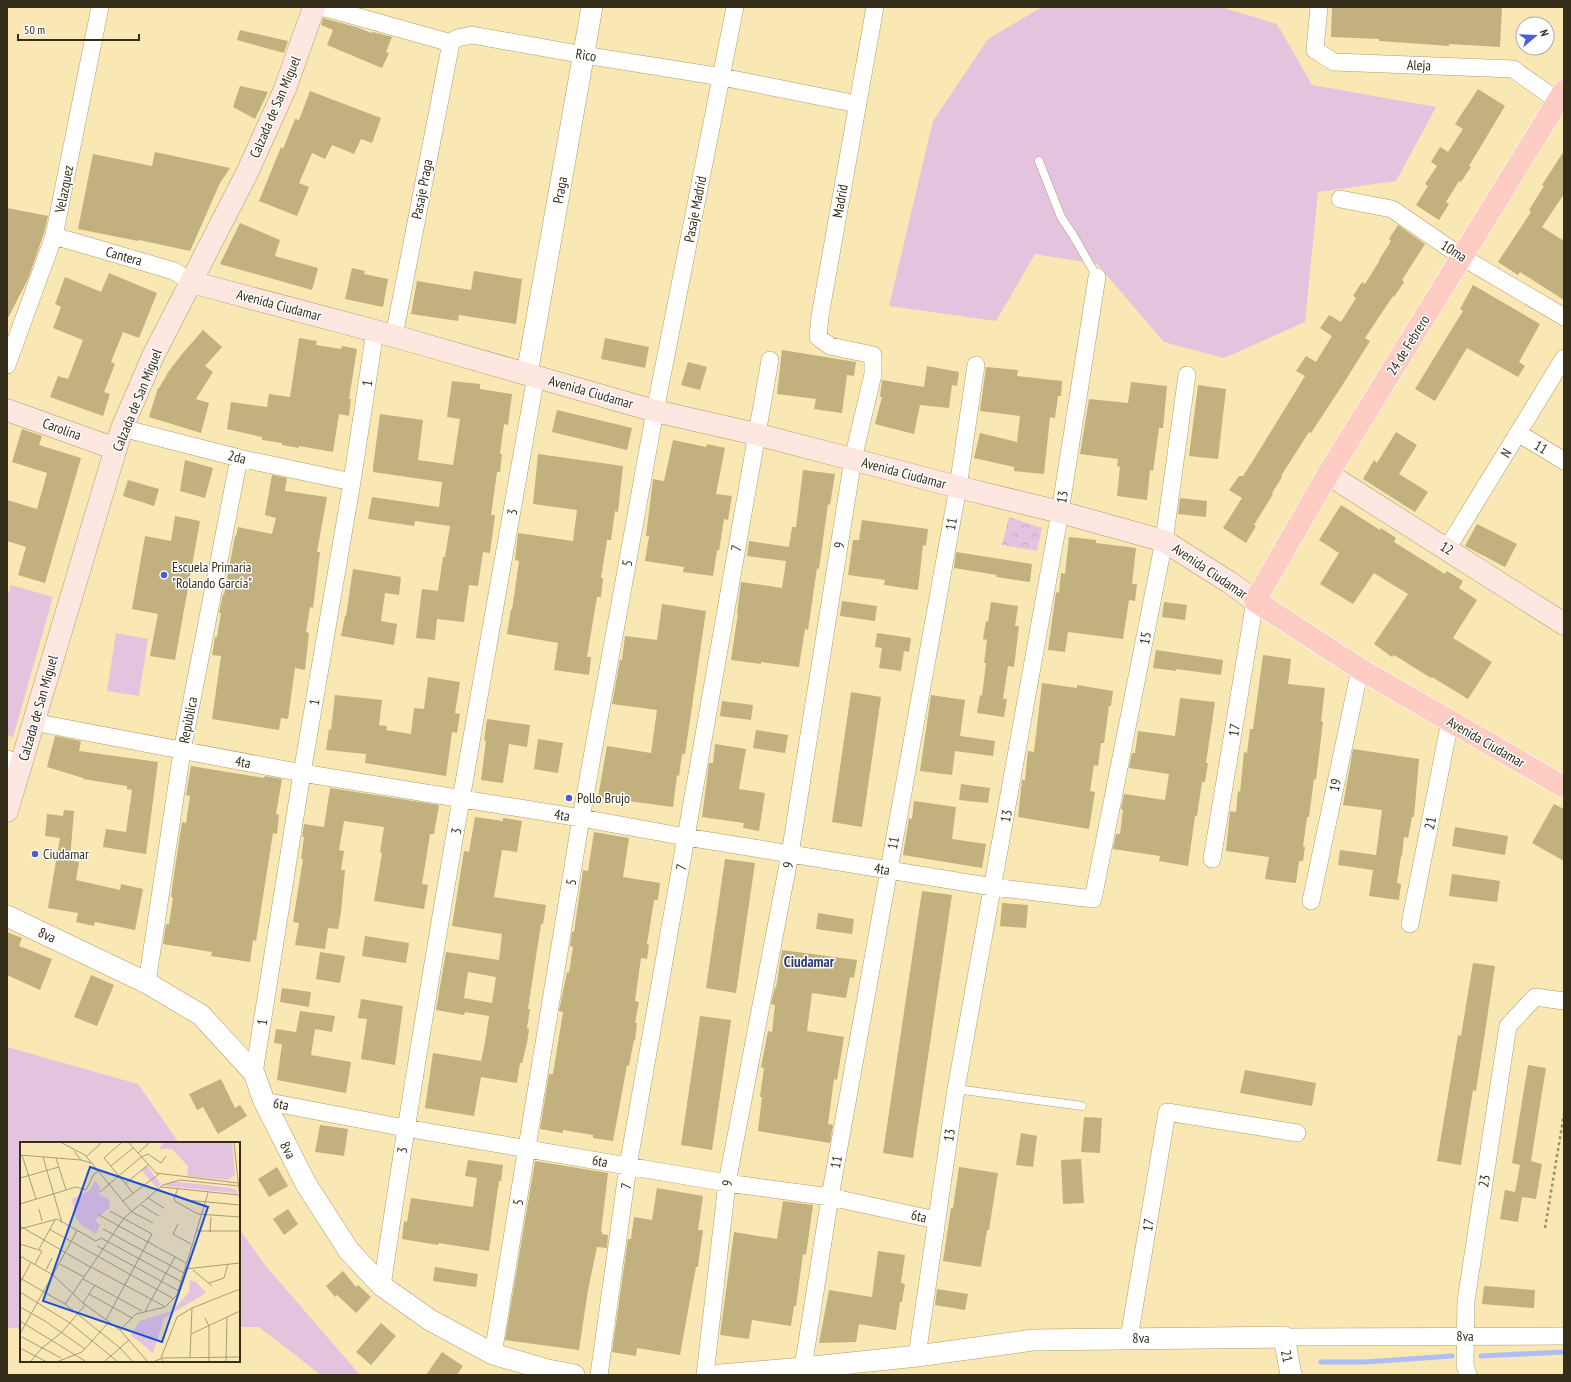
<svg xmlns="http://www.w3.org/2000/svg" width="1571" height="1382" font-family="'PT Sans Narrow',sans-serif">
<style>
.grass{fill:#e4c3df}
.forest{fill:url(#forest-crowns)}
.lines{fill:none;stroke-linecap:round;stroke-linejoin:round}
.stream{stroke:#acbef8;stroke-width:5}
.building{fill:#c2b07f;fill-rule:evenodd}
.service-casing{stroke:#ae9d6c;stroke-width:9}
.minor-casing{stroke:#ae9d6c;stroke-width:18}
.tertiary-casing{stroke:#ae9d6c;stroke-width:22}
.secondary-casing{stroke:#ae9d6c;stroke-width:23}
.primary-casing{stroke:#fff;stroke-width:23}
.path{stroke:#9c8f6b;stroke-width:2.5;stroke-dasharray:3 3;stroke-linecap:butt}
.service{stroke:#fff;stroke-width:8}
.minor{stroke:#fff;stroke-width:17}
.tertiary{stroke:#fff;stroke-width:21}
.secondary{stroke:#fee6e1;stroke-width:22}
.primary{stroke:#fdccc3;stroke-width:22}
.poi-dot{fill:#485fd3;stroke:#fff;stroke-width:1.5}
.labels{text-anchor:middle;stroke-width:3;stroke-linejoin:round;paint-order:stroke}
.street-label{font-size:14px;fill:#342d19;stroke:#fff}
.poi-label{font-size:14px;fill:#342d19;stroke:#fff;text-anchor:start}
.neighbourhood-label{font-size:15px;font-weight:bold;fill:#2e3c76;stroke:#fff}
.inset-road{fill:none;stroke:#aa9d76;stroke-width:1}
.view{fill:#1d4ed8;fill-opacity:0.15;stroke:#1d4ed8;stroke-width:2}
.inset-edge{fill:none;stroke:#342d19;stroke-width:2}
</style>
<defs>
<pattern id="forest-crowns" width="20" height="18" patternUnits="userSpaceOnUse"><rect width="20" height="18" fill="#e4c3df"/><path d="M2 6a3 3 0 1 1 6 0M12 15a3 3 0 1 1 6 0" fill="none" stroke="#c4a8bf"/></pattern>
</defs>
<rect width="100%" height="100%" fill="#f9e7b4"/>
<!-- grass -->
<path class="grass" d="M1042,7H1221L1277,24L1312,85L1436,107L1396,181L1318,192L1305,322L1224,358L1164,342L1097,264L1035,254L996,321L889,306L933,121L988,39Z
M11,585L53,597L13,737L7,735V598Z
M116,633L148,639L139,696L107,691Z
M7,1047L138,1084L179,1143H21V1328H7Z
M239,1228L264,1264L360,1375H321L259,1327H239Z"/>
<!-- forest -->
<path class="forest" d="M1009,517L1042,528L1037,551L1002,545Z"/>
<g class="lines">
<!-- stream -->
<path class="stream" d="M1481,1356L1564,1352
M1321,1362H1366L1452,1356"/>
</g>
<!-- building -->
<path class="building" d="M1332,7H1502L1500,47L1449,44V46L1422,44L1379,41V39L1331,37Z
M323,18L356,27L372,33L373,32L392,37L386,52L389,53L382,68L327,45L333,30L321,25Z
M240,30L288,41L284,53L237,40Z
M240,86L268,92L255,119L233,107Z
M1478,89L1505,106L1469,166L1471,167L1461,182L1459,181L1446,202L1449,204L1439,220L1416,205L1428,186L1425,184L1437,166L1431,162L1440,147L1448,152L1463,129L1455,124Z
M310,91L381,118L372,143L361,139L354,154L332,145L325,159L312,153L299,183L309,187L297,216L259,201L281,147L283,149L295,119L299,120Z
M1564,151V194L1542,227L1564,241V300L1520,272L1518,275L1498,262L1531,212L1529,210L1544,186L1542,185Z
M155,152L230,168L220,183L190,251L139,240L138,241L78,229L93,154L152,166Z
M7,208L48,216L44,233L28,279L7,320Z
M240,223L280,240L275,256L318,268L312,290L220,264Z
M1398,225L1425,244L1402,280L1404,282L1394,297L1393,296L1365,338L1370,341L1345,381L1311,433L1309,432L1281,476L1282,477L1272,493L1273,494L1254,525L1256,526L1246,543L1223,528L1242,498L1229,490L1239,476H1243L1254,459L1305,376L1296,371L1306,356L1316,362L1332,336L1320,328L1329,315L1341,322L1356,298L1353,296L1362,282L1365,284L1380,260H1379L1391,241L1389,239Z
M352,268L365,271L364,274L388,279L383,307L345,299Z
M474,271L522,279L516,324L459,315L458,321L411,314L417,281L471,290Z
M109,273L157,293L139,338L123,332L111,362L115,364L104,392L110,394L103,416L50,397L58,376L68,379L83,340L53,328L61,307L55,304L65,277L101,292Z
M1473,285L1540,324L1519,362L1525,366L1518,377L1467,348L1435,401L1415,389L1463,311L1460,309Z
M203,330L222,347L205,366L213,372L196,399L209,403L201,433L149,417L158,388H159L169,371L182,354Z
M299,338L317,341L316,345L341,349L342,346L357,349L349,399H351L349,416L339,414L333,452L299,446V448L282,445V443L262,440V437L227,429L231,402L267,407L269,394L290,397Z
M605,338L649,347L645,368L601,359Z
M782,350L856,362L854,376L847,375L842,413L814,409L816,399L777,394Z
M688,362L707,367L700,390L681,385Z
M927,366L959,372L957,386L952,385L949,408L920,405L914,434L875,424L882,397H880L882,380L924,387Z
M986,367L1018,370L1017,376L1062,381L1061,396H1058L1055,418L1050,417L1044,474L1014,471V467L974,458L980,433L1017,442L1020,416L980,411Z
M452,381L480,384V389L512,394L508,425L504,424L500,454H502L500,472H497L491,515H495L490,553L483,552L478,586L469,585L464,622L437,619L435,640L416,638L422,589L438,591L443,557H445L450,526L415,521L414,526L368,519L372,497L439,507L442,482L373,472V467L380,414L423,420L418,460L453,465L460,419L447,417Z
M1131,382L1167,386L1163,428H1159L1153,471L1150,470L1147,500L1117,496L1120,467L1117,466L1118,459L1080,454L1089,399L1128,403Z
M1198,385L1226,389L1218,459L1189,456Z
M557,410L632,428L627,450L552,432Z
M22,429L42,436L39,445L81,458L45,583L18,575L26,547L7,541V500L37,509L47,473L12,462Z
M1396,432L1417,445L1399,474L1428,492L1415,512L1363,479L1374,460L1377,463Z
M673,440L706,447L707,444L725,448L716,494L732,496L728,520L724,519L719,551L717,550L713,576L683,572L684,567L645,561L649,536H646L653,479L664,481Z
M538,454L623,466L618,512L615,511L611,540H607L601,578H603L601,597H597L587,657H591L589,675L554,670L558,643L507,634L511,609L512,610L519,561L515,560L518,533L573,541L577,510L533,504Z
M185,460L213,468L205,498L180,491Z
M803,470L835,474L830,505L828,504L819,569L817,568L808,630L805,629L799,667L761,662V664L731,660L738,613H737L741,582L782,588L786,561L747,556L749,541L789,547L792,527H796Z
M272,475L287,478L285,491L327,497L317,552H320L313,608L310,607L306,632L309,633L305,670L295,668L288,719L281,718L279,730L212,719L221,656L212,655L215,637H217L221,613H219L223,594L224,595L235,536H236L238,527L272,534L276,518L265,515Z
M128,480L159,489L154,506L123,496Z
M1180,498L1207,501L1206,517L1178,514Z
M1341,505L1380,530L1381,528L1396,538L1394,542L1445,574L1447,571L1463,581L1459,588L1477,600L1453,638L1492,662L1468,699L1432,677L1431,678L1394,655L1392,657L1374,644L1408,594L1374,573L1353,604L1320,584L1339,553L1319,540Z
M175,516L200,521L175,660L150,656L158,614L132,609L145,536L171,541Z
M862,520L928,529L926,546L923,545L918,590L884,585L885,580L848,575L853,540H859Z
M1477,524L1517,544L1505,567L1465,546Z
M1069,537L1096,540V543L1136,548L1132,584H1137L1135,601L1129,600L1123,639L1068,632L1065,652L1048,650L1056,592L1059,593L1061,573L1065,574Z
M956,552L1032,564L1030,582L996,577L997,575L954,568Z
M353,569L401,577L399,595L385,593L381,621L397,624L394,645L341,636L345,616H346Z
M842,601L877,606L875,621L840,616Z
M991,602L1018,606L1015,626H1019L1014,667L1008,666L1003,699H1007L1004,717L977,713L980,695L982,696L986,663H984L987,640L983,639L986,621L988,622Z
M1164,602L1187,605L1185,620L1162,617Z
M662,604L706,611L685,754H682L679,776L677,775L673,807L598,797L607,746L651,753L657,710L612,704L620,660H622L625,636L657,640Z
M877,633L911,638L909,652L904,651L901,671L879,668L882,648L875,647Z
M1156,650L1223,660L1221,675L1176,669V671L1153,668Z
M1263,655L1291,659L1288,684L1325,688L1321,721L1323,722L1318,763L1316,780L1314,779L1309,817H1307L1303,847H1305L1303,861H1299L1296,883L1265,879L1269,857L1226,851L1230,811L1236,812L1238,791L1240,792L1244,752L1247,753L1250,729H1253Z
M428,677L460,682L455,713L460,714L457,733L452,732L446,776L365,763L366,754L326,750L329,729L331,730L335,695L382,700L379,725L387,726L386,730L411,734L414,708L424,709Z
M1042,683L1077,688V685L1113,691L1111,706H1109L1104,743H1101L1098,766L1094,765L1090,791L1095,792L1089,829L1018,817L1022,780H1025L1028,751L1034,752Z
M851,692L881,697L862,827L832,822Z
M931,695L965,700L960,736L995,741L993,756L955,751L952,775L920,771Z
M1180,698L1215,702L1206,763H1208L1205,782H1202L1197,816H1195L1188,866L1159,861L1160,856L1113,849L1116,834H1120L1123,810L1121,809L1124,794L1165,800L1169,774L1129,768L1132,753H1135L1138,731L1175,736Z
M722,701L753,705L751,720L720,716Z
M487,719L530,725L527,747L509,744L503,783L481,780L486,741L484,740Z
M756,730L788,735L785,753L753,748Z
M55,736L81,741L79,751L158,762L146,854L103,847L106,829L126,832L132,790L127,789V786L83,779V778L47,767Z
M538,739L563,743L558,773L534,769Z
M715,744L746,749L739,789L765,793L759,831L743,828L744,823L702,817L709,763H713Z
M1353,749L1419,759L1414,817H1412L1408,838L1404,837L1402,856H1401L1397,883L1401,884L1399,900L1369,896L1373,870L1338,865L1340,850L1376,855L1382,810L1343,805Z
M191,766L264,778L265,776L282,779L276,814L279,815L277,834L273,833L256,941L253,940L250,962L211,956L212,952L163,944L166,924H169L173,898L171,897L173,881L182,822L186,823L190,796L186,795Z
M961,784L990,788L988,803L959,800Z
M330,788L439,805L434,834H430L422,884L428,885L424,909L374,901L382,853L380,852L384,827L344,821L339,850L344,851L341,870H345L341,912L338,929L328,928L325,949L295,945L299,923L293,922L303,859H301L304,837H302L304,824L324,827Z
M914,801L956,807L952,839L986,844L982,868L903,855L909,818L912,819Z
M1554,804L1564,809V861L1532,843Z
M64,810L74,811L70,860L79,862L76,880L120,890L121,884L143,889L135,930L95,922L94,926L76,922L78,913L48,908L60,838L45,836L47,814L63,816Z
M475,817L503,821V818L522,821L517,852L502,850L494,897L546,905L543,924H541L528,1009H530L527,1028L529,1029L527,1043L522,1063H520L517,1083L481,1077L474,1116L425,1108L433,1053L481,1061L485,1042L489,1016L465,1012L464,1015L436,1010L446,952L499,960L502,934L452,926L464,851L469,852ZM468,972L496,977L492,1003L464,998Z
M1455,827L1508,836L1505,855L1452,846Z
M594,832L629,838L623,877L660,883L658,900H654L647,944L649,945L647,959L641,958L635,1001L639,1002L635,1023H637L635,1040H634L629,1066L627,1065L613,1141L593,1138V1135L563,1130V1133L540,1129L549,1074H553L563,1012L559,1011L567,972L569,973L573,947L570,946L572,932H574L583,870L588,871Z
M725,859L755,863L736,993L706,988Z
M1452,874L1500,881L1497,902L1449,896Z
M922,891L952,895L913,1158L883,1153Z
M1002,903L1028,905L1026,928L1000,926Z
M818,913L854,919L852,934L816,929Z
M7,932L22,938L19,946L52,959L40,990L7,975Z
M365,936L409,943L406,963L362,956Z
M782,950L857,960L854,978L850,977L846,998L812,993L807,1031L844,1037L837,1080L834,1079L828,1124L833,1125L830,1143L758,1131L762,1097H760L764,1068L761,1067L768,1031L772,1032L775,1005L771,1004L775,987L776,988Z
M320,952L345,956L340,983L316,979Z
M1473,963L1495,966L1476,1091L1473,1090L1461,1165L1437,1161L1458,1035L1461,1036Z
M91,975L114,985L97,1026L74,1017Z
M282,988L311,992L309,1007L280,1002Z
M361,999L403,1006L395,1065L361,1059L367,1019L358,1018Z
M300,1011L335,1016L332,1032L315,1029L311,1055L351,1062L346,1093L277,1080L282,1044L274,1043L276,1029L296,1032Z
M700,1016L731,1020L712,1150L681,1145Z
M1528,1065L1546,1068L1531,1161L1542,1164L1536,1199L1522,1197L1518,1222L1500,1219L1505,1190L1515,1192L1520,1165L1512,1163Z
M1245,1070L1316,1083L1312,1106L1240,1093Z
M221,1079L235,1108L240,1105L247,1116L218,1134L203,1107L197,1110L189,1094Z
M1084,1117L1102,1118L1100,1153L1081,1152Z
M320,1125L348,1129L344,1156L315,1152Z
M1021,1133L1037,1136L1033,1167L1016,1165Z
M1081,1159L1084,1203L1063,1204L1061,1160Z
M468,1160L503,1165L501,1181H499L489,1251L439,1243L438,1245L402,1239L404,1221L407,1222L411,1198L473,1207L477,1178L465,1176Z
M535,1161L608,1173L601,1232H602V1234L608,1235L607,1248L597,1247L588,1290L579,1350L505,1340Z
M277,1167L288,1186L269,1197L258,1179Z
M959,1167L998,1173L989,1230H987L981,1267L943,1261L951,1208H953Z
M657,1188L703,1196L698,1230H703L699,1258L698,1267H696L680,1355L637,1348L636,1356L612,1352L628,1239H631L634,1217L652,1220Z
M783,1201L813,1205L806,1255L803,1254L796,1306H794L791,1326L752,1320L749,1339L720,1335L734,1232L777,1239Z
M288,1209L298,1224L284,1235L273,1219Z
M878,1251L905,1255L901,1283L905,1284L902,1302H900L896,1330L859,1324L856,1342L819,1343L829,1290L872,1297Z
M435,1267L478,1274L476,1287L433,1281Z
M343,1271L356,1287L358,1285L371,1297L356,1313L337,1295L335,1297L326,1286Z
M1484,1286L1535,1290L1534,1308L1482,1304Z
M937,1289L968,1294L965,1310L935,1305Z
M381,1323L396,1336L371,1365L356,1352Z
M442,1352L463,1366L457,1375H426Z"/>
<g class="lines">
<!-- service casing -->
<g class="service-casing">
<path id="service" d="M1039,161L1061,217L1073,235L1097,277
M956,1089L1082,1106"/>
</g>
<!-- minor casing -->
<g class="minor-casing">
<path id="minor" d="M319,7L337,11L451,43L457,38L472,35L584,55L722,77L857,104
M1319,7L1315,50L1334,62L1513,69L1558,101
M1340,199L1392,209L1462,257L1564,317
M54,236L174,271L191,282
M394,336L451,43
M7,365L54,236L100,7
M122,428L239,458L352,482
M1518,433L1564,461
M1447,549L1564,358
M33,722L302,773L581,818L686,837L993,887L1093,899L1164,541L1187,375
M7,759L22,764
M1212,859L1255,601
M1311,901L1360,669
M1410,924L1450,721
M147,983L182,751L239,458
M254,1073L302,773L352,482L375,331
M264,1101L405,1128L727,1183L830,1197L936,1220
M382,1286C427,982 482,679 536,376
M1284,1337L1564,1336
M1129,1338L1167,1112L1297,1133
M493,1354L581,818L655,411L735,7
M917,1356L956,1089L1060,512L1097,277
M803,1368L830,1197L958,487L976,365
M599,1375L628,1166L770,360
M705,1375L727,1183L790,854L853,459L873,374V355L830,346L818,337L820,316L875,7
M1468,1375L1465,1365L1466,1301L1508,1026L1535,997L1564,1001"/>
</g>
<!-- tertiary casing -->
<g class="tertiary-casing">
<path id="tertiary" d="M527,374L592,7
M7,916L147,983L201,1015L254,1073L264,1101L306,1184L349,1251L382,1286L430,1320L493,1354L548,1370L574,1375
M720,1375L803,1368L917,1356L1033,1340L1284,1337L1291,1375"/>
</g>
<!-- secondary casing -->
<g class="secondary-casing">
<path id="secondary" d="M191,282L394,336L655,411L756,434L958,487L1060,512L1164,541L1229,582L1255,601
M7,410L116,449
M1328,474L1564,624
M7,811L122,428L153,356L247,173L285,89L314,7"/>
</g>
<!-- primary casing -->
<g class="primary-casing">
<path id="primary" d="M1564,91L1328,474L1255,601L1360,669L1564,787"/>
</g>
<!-- path -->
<path class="path" d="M1545,1228L1564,1114"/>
<!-- service -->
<use href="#service" class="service"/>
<!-- minor -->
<use href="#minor" class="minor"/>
<!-- tertiary -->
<use href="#tertiary" class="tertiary"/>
<!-- secondary -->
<use href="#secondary" class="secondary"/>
<!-- primary -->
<use href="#primary" class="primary"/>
</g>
<!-- markers -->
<g class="poi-dot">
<circle cx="164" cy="575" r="4"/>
<circle cx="569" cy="798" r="4"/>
<circle cx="35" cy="854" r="4"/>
</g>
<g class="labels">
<!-- street labels -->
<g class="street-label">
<text transform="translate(586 55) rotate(9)" y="5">Rico</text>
<text transform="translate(1419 65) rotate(2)" y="5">Aleja</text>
<text transform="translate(275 107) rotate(-67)" y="5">Calzada de San Miguel</text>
<text transform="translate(64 189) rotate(-79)" y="5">Velazquez</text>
<text transform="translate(422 189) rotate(-79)" y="5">Pasaje Praga</text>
<text transform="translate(560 190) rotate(-80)" y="5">Praga</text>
<text transform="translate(840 201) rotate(-80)" y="5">Madrid</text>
<text transform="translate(695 209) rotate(-79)" y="5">Pasaje Madrid</text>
<text transform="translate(1454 251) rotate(33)" y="5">10ma</text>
<text transform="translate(124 256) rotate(16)" y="5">Cantera</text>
<text transform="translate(279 305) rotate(15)" y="5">Avenida Ciudamar</text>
<text transform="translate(1408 345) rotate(-58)" y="5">24 de Febrero</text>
<text transform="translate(367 383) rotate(-81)" y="5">1</text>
<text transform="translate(591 392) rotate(16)" y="5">Avenida Ciudamar</text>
<text transform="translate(137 400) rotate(-68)" y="5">Calzada de San Miguel</text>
<text transform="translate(62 429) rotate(20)" y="5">Carolina</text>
<text transform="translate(1541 447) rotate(31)" y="5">11</text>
<text transform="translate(1506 453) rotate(-59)" y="5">N</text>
<text transform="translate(237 457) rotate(13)" y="5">2da</text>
<text transform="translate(904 473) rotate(15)" y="5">Avenida Ciudamar</text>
<text transform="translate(1062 497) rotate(-81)" y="5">13</text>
<text transform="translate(512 512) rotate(-80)" y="5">3</text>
<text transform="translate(951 524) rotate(-80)" y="5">11</text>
<text transform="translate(839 545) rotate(-81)" y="5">9</text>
<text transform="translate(736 548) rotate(-80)" y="5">7</text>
<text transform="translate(1447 548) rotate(32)" y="5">12</text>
<text transform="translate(627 563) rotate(-80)" y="5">5</text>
<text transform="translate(1210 571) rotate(34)" y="5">Avenida Ciudamar</text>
<text transform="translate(1145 638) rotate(-79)" y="5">15</text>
<text transform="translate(314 702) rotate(-80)" y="5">1</text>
<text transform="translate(38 708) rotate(-74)" y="5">Calzada de San Miguel</text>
<text transform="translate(188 720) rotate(-79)" y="5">República</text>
<text transform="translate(1234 730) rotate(-81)" y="5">17</text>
<text transform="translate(1486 742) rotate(30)" y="5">Avenida Ciudamar</text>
<text transform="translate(243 762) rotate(10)" y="5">4ta</text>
<text transform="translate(1335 785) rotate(-78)" y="5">19</text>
<text transform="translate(562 815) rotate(9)" y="5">4ta</text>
<text transform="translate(1006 816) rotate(-80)" y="5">13</text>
<text transform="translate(1430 823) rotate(-79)" y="5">21</text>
<text transform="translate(456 831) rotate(-80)" y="5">3</text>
<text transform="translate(893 843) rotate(-80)" y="5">11</text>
<text transform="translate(788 865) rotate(-79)" y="5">9</text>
<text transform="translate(681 867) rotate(-80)" y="5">7</text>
<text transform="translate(882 869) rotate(9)" y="5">4ta</text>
<text transform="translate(571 882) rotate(-81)" y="5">5</text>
<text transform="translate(47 935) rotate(25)" y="5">8va</text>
<text transform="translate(262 1022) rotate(-81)" y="5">1</text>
<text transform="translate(281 1104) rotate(11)" y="5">6ta</text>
<text transform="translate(949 1135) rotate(-81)" y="5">13</text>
<text transform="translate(288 1150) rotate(63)" y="5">8va</text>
<text transform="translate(402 1150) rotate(-81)" y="5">3</text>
<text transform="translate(600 1161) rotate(10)" y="5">6ta</text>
<text transform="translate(836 1162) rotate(-80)" y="5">11</text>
<text transform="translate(1484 1181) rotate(-81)" y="5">23</text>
<text transform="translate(727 1183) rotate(-81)" y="5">9</text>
<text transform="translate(626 1186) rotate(-82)" y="5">7</text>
<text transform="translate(518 1202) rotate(-81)" y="5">5</text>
<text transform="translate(919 1216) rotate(13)" y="5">6ta</text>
<text transform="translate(1148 1225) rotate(-81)" y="5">17</text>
<text x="1465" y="1341">8va</text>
<text x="1141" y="1343">8va</text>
<text transform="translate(1287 1356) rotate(78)" y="5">21</text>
</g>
<!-- poi labels -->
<g class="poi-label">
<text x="172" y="572">Escuela Primaria<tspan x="172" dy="16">"Rolando García"</tspan></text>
<text x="577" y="803">Pollo Brujo</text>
<text x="43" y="859">Ciudamar</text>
</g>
<!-- neighbourhood labels -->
<g class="neighbourhood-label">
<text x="809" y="967">Ciudamar</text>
</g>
</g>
<!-- overview -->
<g transform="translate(20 1142)">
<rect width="220" height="220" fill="#f9e7b4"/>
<path d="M143,1H212L215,33L208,38L167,34L168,24L152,7H139ZM127,24L141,42L137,46L121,28ZM75,39L80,45L79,52L89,57L90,65L75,78L80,83L76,92L61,83L56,76L52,57L69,49ZM152,39L211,46L216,48L219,56L215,51L145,44ZM170,138L176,140L186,151L144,176L133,211L111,193L120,179L152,169L169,150Z" fill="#e4c3df"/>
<path class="inset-road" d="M42,1L65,13L112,70M101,1L84,16L113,51M109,1L136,31L218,41M214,1L220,57M54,9L61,18L71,21M118,11L129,1M0,13L61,18M2,13L16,57M23,15L42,81M66,15L81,1M36,16L46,48M91,24L113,6M0,36L39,25M105,42L128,23M141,45L219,53M158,46L154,57L156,60L178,72L220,75M80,50L121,15L128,12L141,21L146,14M156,53L166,58L220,63M128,56L144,66M103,59L139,32M0,62L56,45L66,48L74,32L78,29M121,63L139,74M19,67L22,79M112,70L133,81M79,73L166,121M37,77L76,99L81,96L162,140M158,82L153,92L171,102M0,84L70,125M0,87L37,77M29,87L154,157M83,87L164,131M176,89H220M190,90L191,75M0,102L22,109L15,122M77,104L159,149M19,107L35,78M0,114L33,133L63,161L100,188L127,219M40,122L64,135M71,125L144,164M165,127L220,121M26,128L32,116M173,128L192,144M0,136L45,162L100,206L112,219M63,137L122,169M0,141L11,120M189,141L204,136L208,122M0,150L50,181L97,219M53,151L104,76L143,43L160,38L219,44M69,152L112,176M63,161L75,143M45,162L53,151M0,165L25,179L65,207M125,169L155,115M185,176L189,184V219M86,178L132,92L90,69M0,179L65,219M100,188L116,172L145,165L157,153L188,51M0,192L57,89M171,192L220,169M0,194L41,216M0,206L25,219M170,215L172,166M11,219L22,206L42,190L65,163M39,219L62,210L89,180M85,219L109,198M135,219L143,216L220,215M143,219L141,216L157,175L172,166L220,147M206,219L207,175"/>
<path class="view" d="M70,25L188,65L142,200L23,159Z"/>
<rect width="220" height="220" class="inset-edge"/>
</g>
<!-- border -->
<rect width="1571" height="1382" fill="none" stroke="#342d19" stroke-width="16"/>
<!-- north arrow -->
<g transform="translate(1535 36) rotate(71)"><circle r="19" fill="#ffffff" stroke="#aeaba3"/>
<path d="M0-3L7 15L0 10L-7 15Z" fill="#485fd3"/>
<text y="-6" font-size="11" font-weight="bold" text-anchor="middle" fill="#342d19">N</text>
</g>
<!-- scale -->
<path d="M18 34v6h121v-6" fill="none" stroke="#342d19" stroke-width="2"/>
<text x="24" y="34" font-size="12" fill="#342d19" stroke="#ffffff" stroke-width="3" paint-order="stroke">50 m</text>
</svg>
